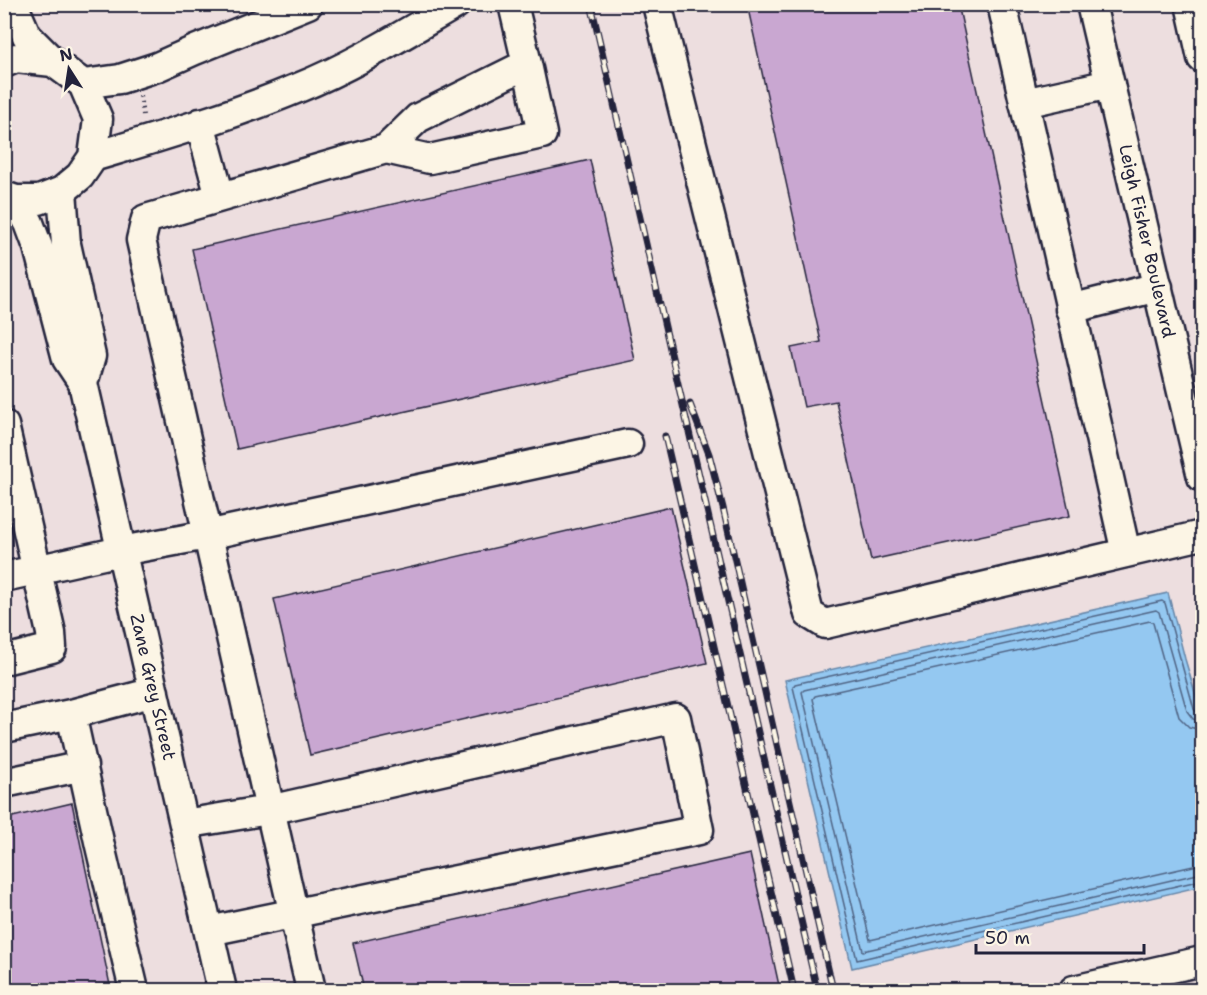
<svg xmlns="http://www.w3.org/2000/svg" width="1207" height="995" font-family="'Shantell Sans',sans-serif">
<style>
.water{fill:#94c8f1;stroke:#6686a8;stroke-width:1.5}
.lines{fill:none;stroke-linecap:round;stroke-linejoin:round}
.shore{stroke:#506484;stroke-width:1.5}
.building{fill:#c9a7d1;stroke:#22223b;stroke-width:1.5}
.minor-casing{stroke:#22223b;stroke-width:33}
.path{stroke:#22223b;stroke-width:4;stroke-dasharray:1.5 4.5;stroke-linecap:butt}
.minor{stroke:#fcf5e5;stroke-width:28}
.rail-casing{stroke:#22223b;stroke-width:7}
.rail{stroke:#fcf5e5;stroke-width:4.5;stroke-dasharray:14;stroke-linecap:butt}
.labels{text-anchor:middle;stroke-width:5;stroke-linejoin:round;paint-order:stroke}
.street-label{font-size:18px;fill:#22223b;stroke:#fcf5e5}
</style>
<rect width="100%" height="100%" fill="#eddedf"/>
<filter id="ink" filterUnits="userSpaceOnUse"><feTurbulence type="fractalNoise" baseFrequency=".0167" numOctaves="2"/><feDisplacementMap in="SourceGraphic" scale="12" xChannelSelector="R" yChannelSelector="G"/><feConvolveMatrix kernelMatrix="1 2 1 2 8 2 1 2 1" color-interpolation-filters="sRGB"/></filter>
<g filter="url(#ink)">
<!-- water -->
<path class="water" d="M1168,593L1185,659L1202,716V886L852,968L785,680Z"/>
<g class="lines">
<!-- shore -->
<path class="shore" d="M1202,714L1197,713L1194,709L1165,603L1162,601L795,684L793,687L857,960L1202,880
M1202,721L1193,719L1187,711L1159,612L1156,610L804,690L802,692L863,951L1202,873
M1202,730L1189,727L1179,717L1153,623L1150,621L815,696L813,699L870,940L1202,864"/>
</g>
<!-- building -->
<path class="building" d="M747,4H958L1070,516L871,560L836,401L804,407L791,348L821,342Z
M590,160L635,360L237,449L192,249Z
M671,507L707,663L310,755L274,599Z
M72,803L111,990H4V819Z
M750,854L780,990H364L353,943Z"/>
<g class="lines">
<!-- minor casing -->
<g class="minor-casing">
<path id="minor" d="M13,4L27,36L53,62
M657,4L809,614L825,624L1202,535
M1002,4L1126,553
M1091,4L1202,477
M1190,4L1202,58
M4,63L16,58L53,62L83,84L98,119L93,157L80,176L62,191L39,200H16L4,196
M83,84L120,79L157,67L195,50L308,4
M1024,103L1110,84
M200,123L220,197
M386,149L430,159L542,134L527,64
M93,157C162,136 231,116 298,88C353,66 404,34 456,4
M62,191L66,244L91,356L83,383
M16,200L29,223L38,247L67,359L83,383L222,990
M1070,309L1158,287
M4,425L51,633L52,648L4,660
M4,577L121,551L207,535L628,444
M4,728L71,714
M4,783L83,766
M184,824L269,810L676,718L699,830L209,931
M134,990L100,846L71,714L154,692
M311,990L141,240L146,219L386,149L418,118L527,64L513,4
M1074,990L1202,961"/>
</g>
<!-- path -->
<path class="path" d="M140,96L143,115"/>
<!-- minor -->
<use href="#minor" class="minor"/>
<!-- rail casing -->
<g class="rail-casing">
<path id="rail" d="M591,4L817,990
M690,404L709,454L723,508L833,990
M665,436L794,990"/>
</g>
<!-- rail -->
<use href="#rail" class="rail"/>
</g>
</g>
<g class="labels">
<!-- street labels -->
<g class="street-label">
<text transform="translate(1147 241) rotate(77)" y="6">Leigh Fisher Boulevard</text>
<text transform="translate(153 687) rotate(77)" y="6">Zane Grey Street</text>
</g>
</g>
<!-- margin -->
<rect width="1207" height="995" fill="none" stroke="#fcf5e5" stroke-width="24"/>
<rect x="12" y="12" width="1183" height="971" fill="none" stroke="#22223b" stroke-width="2" filter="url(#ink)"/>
<!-- north arrow -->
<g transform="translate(69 69) rotate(348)" stroke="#fcf5e5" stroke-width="4.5" paint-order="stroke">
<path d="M0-4.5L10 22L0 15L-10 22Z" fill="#22223b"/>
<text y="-9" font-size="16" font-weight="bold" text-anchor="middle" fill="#22223b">N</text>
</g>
<!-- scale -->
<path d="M976 944v9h168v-9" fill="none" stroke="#22223b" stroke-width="3"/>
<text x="985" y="944" font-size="18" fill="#22223b" stroke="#fcf5e5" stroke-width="4.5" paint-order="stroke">50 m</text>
</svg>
